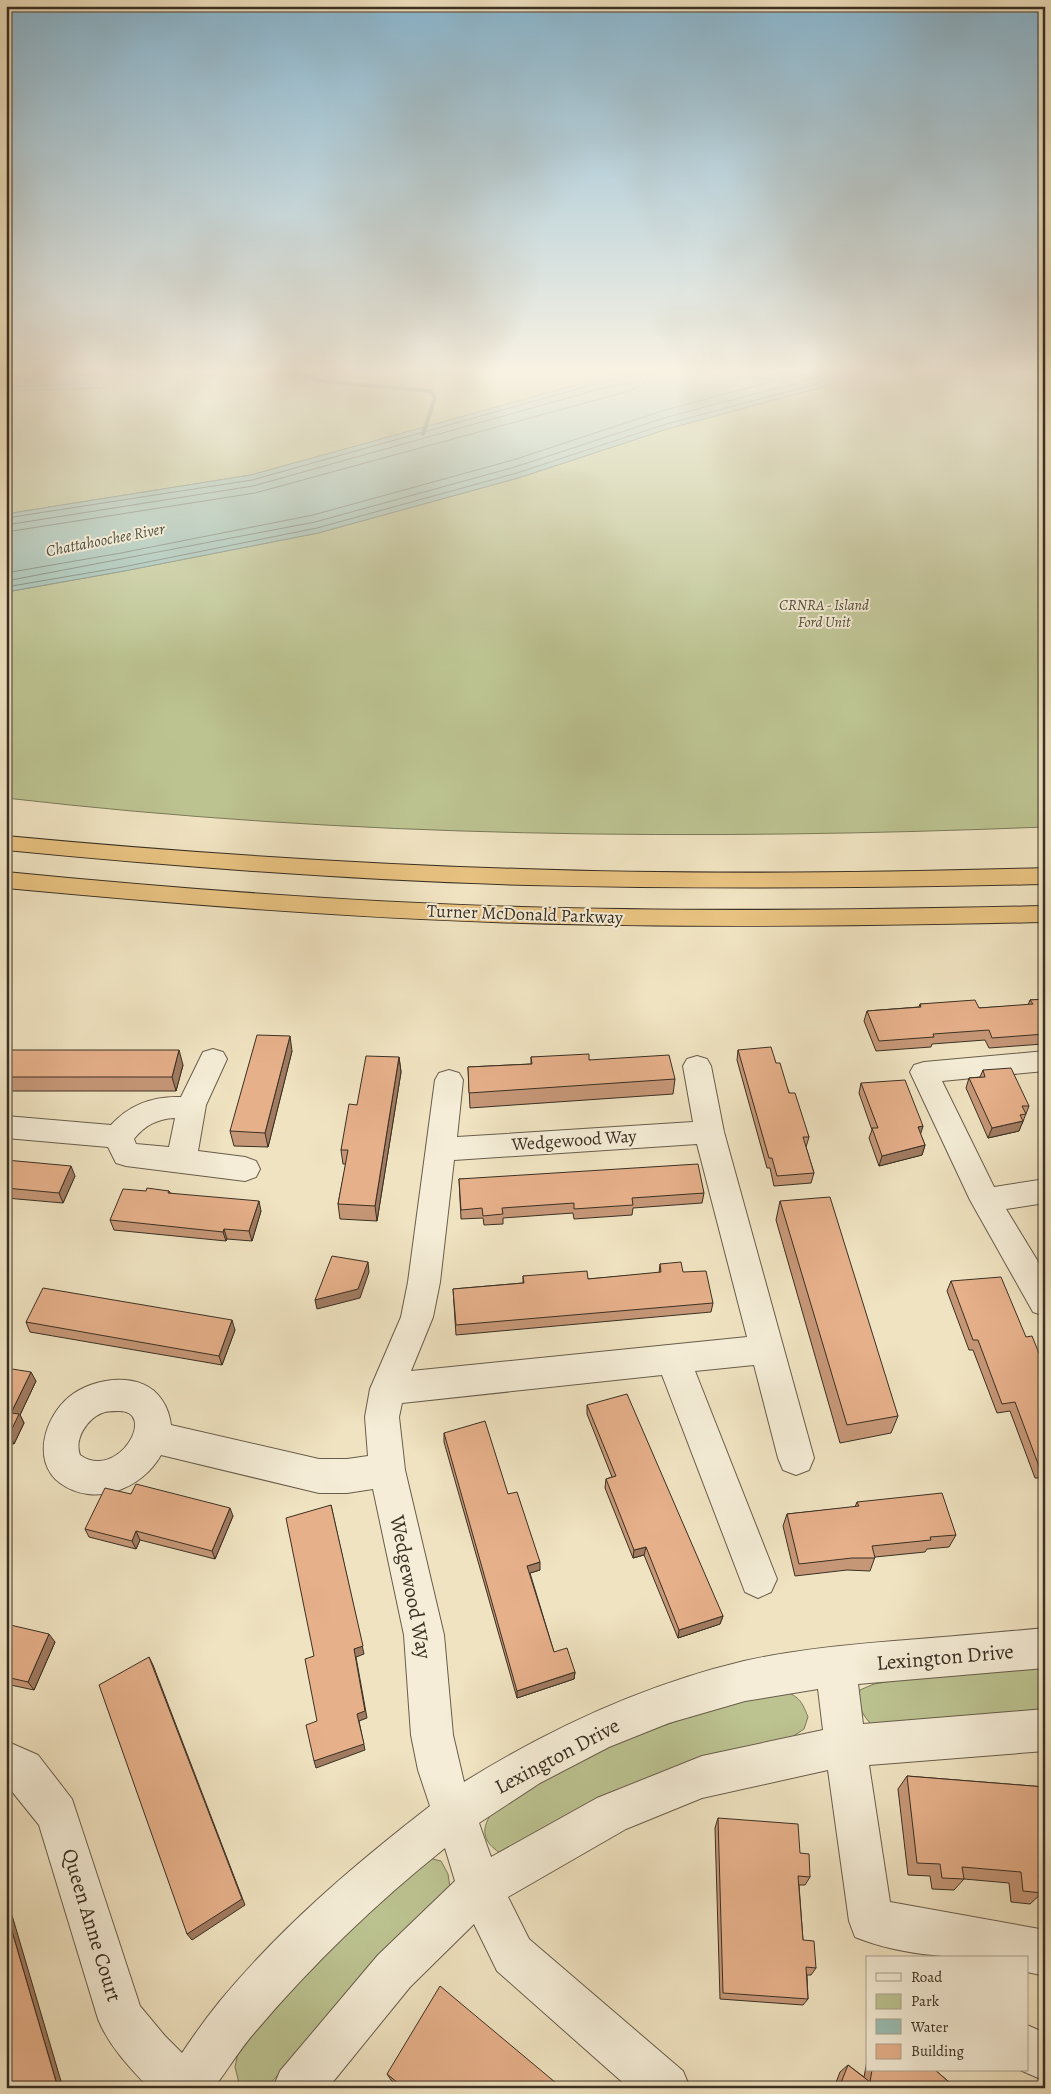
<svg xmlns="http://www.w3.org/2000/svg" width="1051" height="2094" font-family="Alegreya,serif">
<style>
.green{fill:#bcc391;stroke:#7b7a5a}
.water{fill:#9abeb3;stroke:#74857a}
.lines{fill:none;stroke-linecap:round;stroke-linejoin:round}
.shore{stroke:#6a776c;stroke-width:1}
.stream{stroke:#74857a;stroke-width:4}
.minor-casing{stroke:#685d4b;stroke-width:2}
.highway-casing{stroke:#3a3024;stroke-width:2}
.minor{fill:#f5edd7;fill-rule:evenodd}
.highway{fill:#e8c280;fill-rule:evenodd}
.wall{fill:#c69777;stroke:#3a3024}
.shaded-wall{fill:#a17b61;stroke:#3a3024}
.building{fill:#e6b08a;stroke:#3a3024}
.labels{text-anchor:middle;stroke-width:4;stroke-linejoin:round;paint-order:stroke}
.far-park-label{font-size:15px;font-style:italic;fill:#544d3a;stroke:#f5edd7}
.far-water-label{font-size:16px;font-style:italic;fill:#525448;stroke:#f5edd7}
.street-label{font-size:18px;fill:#3a3024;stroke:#f5edd7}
.near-street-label{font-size:21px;fill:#3a3024;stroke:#f5edd7}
</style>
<rect width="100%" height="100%" fill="#f0e3c1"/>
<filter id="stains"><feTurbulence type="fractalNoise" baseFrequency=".004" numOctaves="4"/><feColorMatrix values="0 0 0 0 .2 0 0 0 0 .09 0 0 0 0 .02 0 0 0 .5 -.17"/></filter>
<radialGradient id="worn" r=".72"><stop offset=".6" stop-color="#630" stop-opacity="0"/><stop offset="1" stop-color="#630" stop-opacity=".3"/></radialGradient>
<!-- green -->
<path class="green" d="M6,369H637L251,475L6,514Z
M870,369H1045V827C699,841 350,838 6,798V592L124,571L318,533L518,478L667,429L822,387Z
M1045,1662V1709L871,1724C861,1713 857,1705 860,1690L874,1684L952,1671Z
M784,1691C800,1697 802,1702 808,1717L804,1729L789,1739L500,1853C482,1841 480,1828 494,1810L560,1770L608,1746L723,1704Z
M429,1858L441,1861L448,1874L450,1887L267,2087L246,2088L239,2083L235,2067L239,2048L289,1986Z"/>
<!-- water -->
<path class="water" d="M17,369H74V374L101,378L104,388L6,391V373Z
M644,369H870L822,387L667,429L518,478L318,533L124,571L6,592V514L251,475L605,377Z"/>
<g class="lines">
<!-- shore -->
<path class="shore" d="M23,369L21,377L24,380L61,378L63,376V369
M6,387L76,384L77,380L70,376L69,369
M6,518L252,480L606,381C616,379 635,380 638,369
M6,525L253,486L607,387L635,382L642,377L644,369
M6,532L255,493L629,391L646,382L651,369
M6,573L121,553L313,515L513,460L662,411L818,369
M6,581L315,522L515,467L664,418L818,377L839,369
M6,587L123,567L317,528L517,473L666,424L820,383L856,369"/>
<!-- stream -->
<path class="stream" d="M287,369L321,381L430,391L435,398L423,434"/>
<!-- minor casing -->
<g class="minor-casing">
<path id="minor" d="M213,1049L223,1052L227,1059L206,1105L198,1151L245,1157L256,1161L260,1169L256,1177L245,1181L126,1166L116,1163L108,1147L6,1138V1116L111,1125C130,1104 154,1096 181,1097L203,1052ZM175,1118L169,1147L136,1144L134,1139C145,1125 157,1119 175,1118Z
M1045,1051V1071L942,1081L994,1187L1045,1179V1203L1006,1209L1045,1273V1316L1033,1312L970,1200L910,1072L914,1065L924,1062Z
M697,1056L707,1059L711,1066L724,1132L814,1458L809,1470L796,1475L783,1470L778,1458L754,1365L695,1371L777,1579L771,1592L758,1598L745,1592L662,1375L402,1403L399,1417L405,1470L444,1635L453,1735L464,1782C551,1728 644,1685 744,1661C793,1650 844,1645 894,1641C944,1637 994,1633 1045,1628V1668L858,1684L863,1724L1045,1709V1751L869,1765L890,1902L1045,1930V1976L1027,1972V1958C970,1958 909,1959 855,1937L849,1921L828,1770L702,1798L626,1829L508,1897L529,1939L683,2071L690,2088H629L497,1971L474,1924L410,1987L328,2088H273L280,2071L378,1955L455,1881L445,1848C376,1903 312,1965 255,2032C240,2049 228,2069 214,2088H149C129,2067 109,2046 98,2019L39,1825L6,1784V1741L38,1755L72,1799L140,2006L165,2036L182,2053C194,2035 207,2017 220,2001C281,1927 355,1864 430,1806L418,1770L411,1735L404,1635L373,1489L347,1493H319L161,1455C142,1489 94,1508 60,1483C31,1461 45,1417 69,1397C93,1377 143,1370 162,1400C167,1407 170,1417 171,1425L319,1459H347L368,1456L365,1417L370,1389L401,1317L408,1282L435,1080L439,1073L449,1070L459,1073L463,1080L457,1137L693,1122L683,1066L687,1059ZM697,1144L747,1337L411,1371L433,1317L440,1282L454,1160ZM118,1411C159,1410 118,1482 80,1455C74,1439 87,1419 102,1413C107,1411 113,1411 118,1411ZM818,1689L823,1730L702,1756L597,1798L491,1857L479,1823L540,1783L609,1747L669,1723L745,1701Z
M1027,2025L1045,2033V2081L1020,2070H1027Z"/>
</g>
<!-- highway casing -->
<g class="highway-casing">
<path id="highway" d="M6,836C178,852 350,864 522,869C696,875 871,873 1045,868V884C872,888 700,889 528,885C353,880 180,867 6,850Z
M6,872C178,889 350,902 522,907C696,912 871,910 1045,906V922C871,926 696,928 522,923C350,918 178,904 6,888Z"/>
</g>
<!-- minor -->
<use href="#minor" class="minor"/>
<!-- highway -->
<use href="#highway" class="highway"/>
</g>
<!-- wall -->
<path class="wall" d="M1045,999V1040L1043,1044L989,1048L985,1040L932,1044L931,1047L876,1051L864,1021L867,1011L919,1007L920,1004L979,1008L1028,1005L1030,1000Z
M738,1050L776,1063L809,1137L806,1147L814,1173L811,1183L774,1186L770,1168H767L737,1060Z
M292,1051L268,1147L234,1146L230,1131Z
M399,1057L401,1072L377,1221L340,1219L338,1204L346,1164H343L341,1150L357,1105Z
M531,1057L589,1060L675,1079L673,1094L470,1108L468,1067L531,1064Z
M6,1060L183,1065L176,1091H6Z
M983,1070L1029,1106L1022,1124L1021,1125L1019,1131L988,1138L966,1088L969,1078L980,1077Z
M861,1083L923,1126L920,1133L925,1145L922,1155L879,1166L869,1138L872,1130L859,1093Z
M6,1160L75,1176L63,1203L6,1198Z
M459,1179L704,1193L702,1203L633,1208L632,1215L574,1219L573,1213L503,1218V1224L484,1225L483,1218L461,1219Z
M146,1191H169L170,1193L261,1211L252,1241L227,1239L226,1241L114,1230L110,1220Z
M780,1201L898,1416L891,1433L840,1443L776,1220Z
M660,1264L683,1272L713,1303L711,1312L456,1335L453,1289L523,1283V1276L588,1279L659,1273Z
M951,1281L1026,1337L1045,1368V1483L1043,1478H1035L1010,1411L997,1413L973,1350H969L947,1291Z
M26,1322L235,1330L222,1365L30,1332Z
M6,1368L36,1381L20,1415L24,1423L14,1444L6,1443Z
M587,1405L723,1616L720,1624L678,1638L644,1555L633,1558L605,1488L606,1479L612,1477L587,1414Z
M444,1433L508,1494L540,1570L530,1573L554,1652L575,1672L574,1679L517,1698L444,1442Z
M857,1502L956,1535L949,1547L927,1549L925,1552L875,1557L870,1571L847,1570L795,1576L783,1526L787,1514L855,1507Z
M233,1516L215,1559L140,1540L136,1549L89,1537L85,1529Z
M6,1624L55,1642L34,1690L6,1684Z
M907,1776L1045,1787V1888L1041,1887L1042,1893L1030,1904L1011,1902L1009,1883L964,1879L954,1890L932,1889L930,1876L908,1875L898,1789Z
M718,1818L800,1853L810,1877L805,1885H799L803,1940L816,1968L811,1975H807L808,1999L803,2005L720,1999L715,1828Z
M867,2061V2070H935L956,2088H834L840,2072L848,2065L864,2077Z
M387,2074L562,2088H399L391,2080Z"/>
<!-- shaded-wall -->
<path class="shaded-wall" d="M290,1036L292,1051L268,1147L265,1133Z
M179,1050L183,1065L176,1091L172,1077Z
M399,1057L401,1072L377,1221L375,1206Z
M1023,1121L1019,1131L988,1138L992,1128Z
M923,1126L920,1136L918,1127Z
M925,1145L922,1155L879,1166L882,1156Z
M71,1166L75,1176L63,1203L59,1193Z
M259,1201L261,1211L252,1241L249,1231Z
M224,1229L227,1239L226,1241L223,1232Z
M368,1262L369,1272L360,1298L317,1309L315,1300Z
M232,1320L235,1330L222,1365L219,1356Z
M31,1372L36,1381L20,1415L24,1423L14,1444L9,1435L11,1413Z
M331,1505L364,1654L356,1657L367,1718L359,1721L365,1750L316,1768L314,1761L357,1714L354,1649Z
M230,1508L233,1516L215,1559L212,1551Z
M136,1531L140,1540L136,1549L132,1541Z
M646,1547L644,1555L633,1558L634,1550Z
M540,1562V1570L527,1574V1566Z
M723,1616L720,1624L678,1638L679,1630Z
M49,1634L55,1642L34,1690L28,1682Z
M149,1657L153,1665L245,1905L192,1940L187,1934Z
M575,1672L574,1679L517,1698V1691Z
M6,1895L63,2088H58L6,1911Z"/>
<!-- building -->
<path class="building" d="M1045,999V1034L992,1038L989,1030L933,1034L934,1037L879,1041L867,1011L921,1007L920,1004L975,1000L979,1008L1033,1004L1030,1000Z
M257,1035L290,1036L265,1133L230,1131Z
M771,1047L776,1063H780L789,1093H795L809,1137H803L814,1173L777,1176L772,1158H769L738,1050Z
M10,1050H179L172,1077H6V1060Z
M589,1054V1060L669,1055L675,1079L469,1093L468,1067L532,1064L531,1057Z
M366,1056L399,1057L375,1206L338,1204L348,1150H341L349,1104L357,1105Z
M1011,1068L1029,1106H1022L1026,1114L1020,1115L1023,1121L992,1128L969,1078L985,1077L983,1070Z
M905,1080L923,1126L918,1127L925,1145L882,1156L872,1128H878L861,1083Z
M6,1160L71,1166L59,1193L6,1188Z
M698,1164L704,1193L632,1198L633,1205L574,1209V1203L502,1208L503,1214L483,1216L482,1208L461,1210L459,1179Z
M147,1188L169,1191L168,1193L259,1201L249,1231L224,1229L223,1232L110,1220L123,1189L146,1191Z
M830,1197L898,1416L847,1425L780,1201Z
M332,1256L368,1262L358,1289L315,1300Z
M681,1262L683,1272L706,1271L713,1303L456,1325L453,1289L524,1283L523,1276L587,1271L588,1279L661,1272L660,1264Z
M1001,1277L1026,1337L1032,1336L1045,1368V1469H1040L1015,1402L1002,1404L978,1340H973L951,1281Z
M43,1288L232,1320L219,1356L26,1322Z
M6,1368L31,1372L11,1413L19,1414L9,1435L6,1434Z
M627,1394L723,1616L679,1630L646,1547L634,1550L606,1479L616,1476L587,1405Z
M485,1421L508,1494L517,1492L540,1562L527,1566L554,1652L567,1648L575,1672L517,1691L444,1433Z
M136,1484L230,1508L212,1551L136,1531L132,1541L85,1529L105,1488L131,1494Z
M942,1493L956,1535L930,1537L931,1540L872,1546L875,1558H852L799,1564L787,1514L859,1506L857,1502Z
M331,1505L363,1646L354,1649L365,1711L357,1714L364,1744L314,1761L306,1725L317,1721L305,1659L314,1656L286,1518Z
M6,1624L49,1634L28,1682L6,1677Z
M149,1657L242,1899L187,1934L99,1685Z
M907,1776L1045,1787V1876L1039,1875L1042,1893L1023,1891L1021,1872L962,1867L964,1879L942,1878L940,1864L917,1863Z
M718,1818L798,1824L800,1853L809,1854L810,1877L798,1876L803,1940L814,1941L816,1968L806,1967L808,1999L723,1993Z
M6,1911L58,2088H6Z
M440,1986L562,2088H404L387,2074Z
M848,2065L870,2082L872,2070H935L956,2088H839Z"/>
<!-- sky -->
<linearGradient id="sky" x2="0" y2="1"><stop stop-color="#89b8d3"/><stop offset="0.56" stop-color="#f8f2e3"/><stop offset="1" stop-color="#f8f2e3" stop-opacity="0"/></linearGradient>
<rect width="1051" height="662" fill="url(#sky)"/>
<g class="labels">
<!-- far-park labels -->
<g class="far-park-label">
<text x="824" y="610">CRNRA - Island<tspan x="824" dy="17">Ford Unit</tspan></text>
</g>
<!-- far-water labels -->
<g class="far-water-label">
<text transform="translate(105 539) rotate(-11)" y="6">Chattahoochee River</text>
</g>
<!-- street labels -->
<g class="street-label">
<text transform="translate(525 914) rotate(2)" y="6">Turner McDonald Parkway</text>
<text transform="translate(574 1140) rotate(-4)" y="6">Wedgewood Way</text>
</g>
<!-- near-street labels -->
<g class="near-street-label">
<text transform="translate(411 1587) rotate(79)" y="7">Wedgewood Way</text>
<text transform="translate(945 1657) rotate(-5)" y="7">Lexington Drive</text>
<text transform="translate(557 1756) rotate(-28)" y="7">Lexington Drive</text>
<text transform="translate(92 1925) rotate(73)" y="7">Queen Anne Court</text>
</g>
</g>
<!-- margin -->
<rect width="1051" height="2094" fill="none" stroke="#f0e3c1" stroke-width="25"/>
<rect x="8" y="8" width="1036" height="2079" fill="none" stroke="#3a3024" stroke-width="2.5"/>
<rect x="12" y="12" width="1026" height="2069" fill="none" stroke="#3a3024"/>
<!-- legend -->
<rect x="866" y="1956" width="162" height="115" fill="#f5edd7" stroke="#aaa18f"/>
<rect x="876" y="1973" width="25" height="8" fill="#f5edd7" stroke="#aaa18f"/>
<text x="911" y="1982" font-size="15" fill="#3a3024">Road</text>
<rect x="876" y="1994" width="25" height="15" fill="#bcc391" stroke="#aaa18f"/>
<text x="911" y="2006" font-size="15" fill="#3a3024">Park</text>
<rect x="876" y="2019" width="25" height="15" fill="#9abeb3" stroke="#aaa18f"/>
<text x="911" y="2032" font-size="15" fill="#3a3024">Water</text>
<rect x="876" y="2044" width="25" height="15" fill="#e6b08a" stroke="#aaa18f"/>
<text x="911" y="2056" font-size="15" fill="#3a3024">Building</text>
<rect width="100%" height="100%" filter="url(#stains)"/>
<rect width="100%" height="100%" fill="url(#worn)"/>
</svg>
